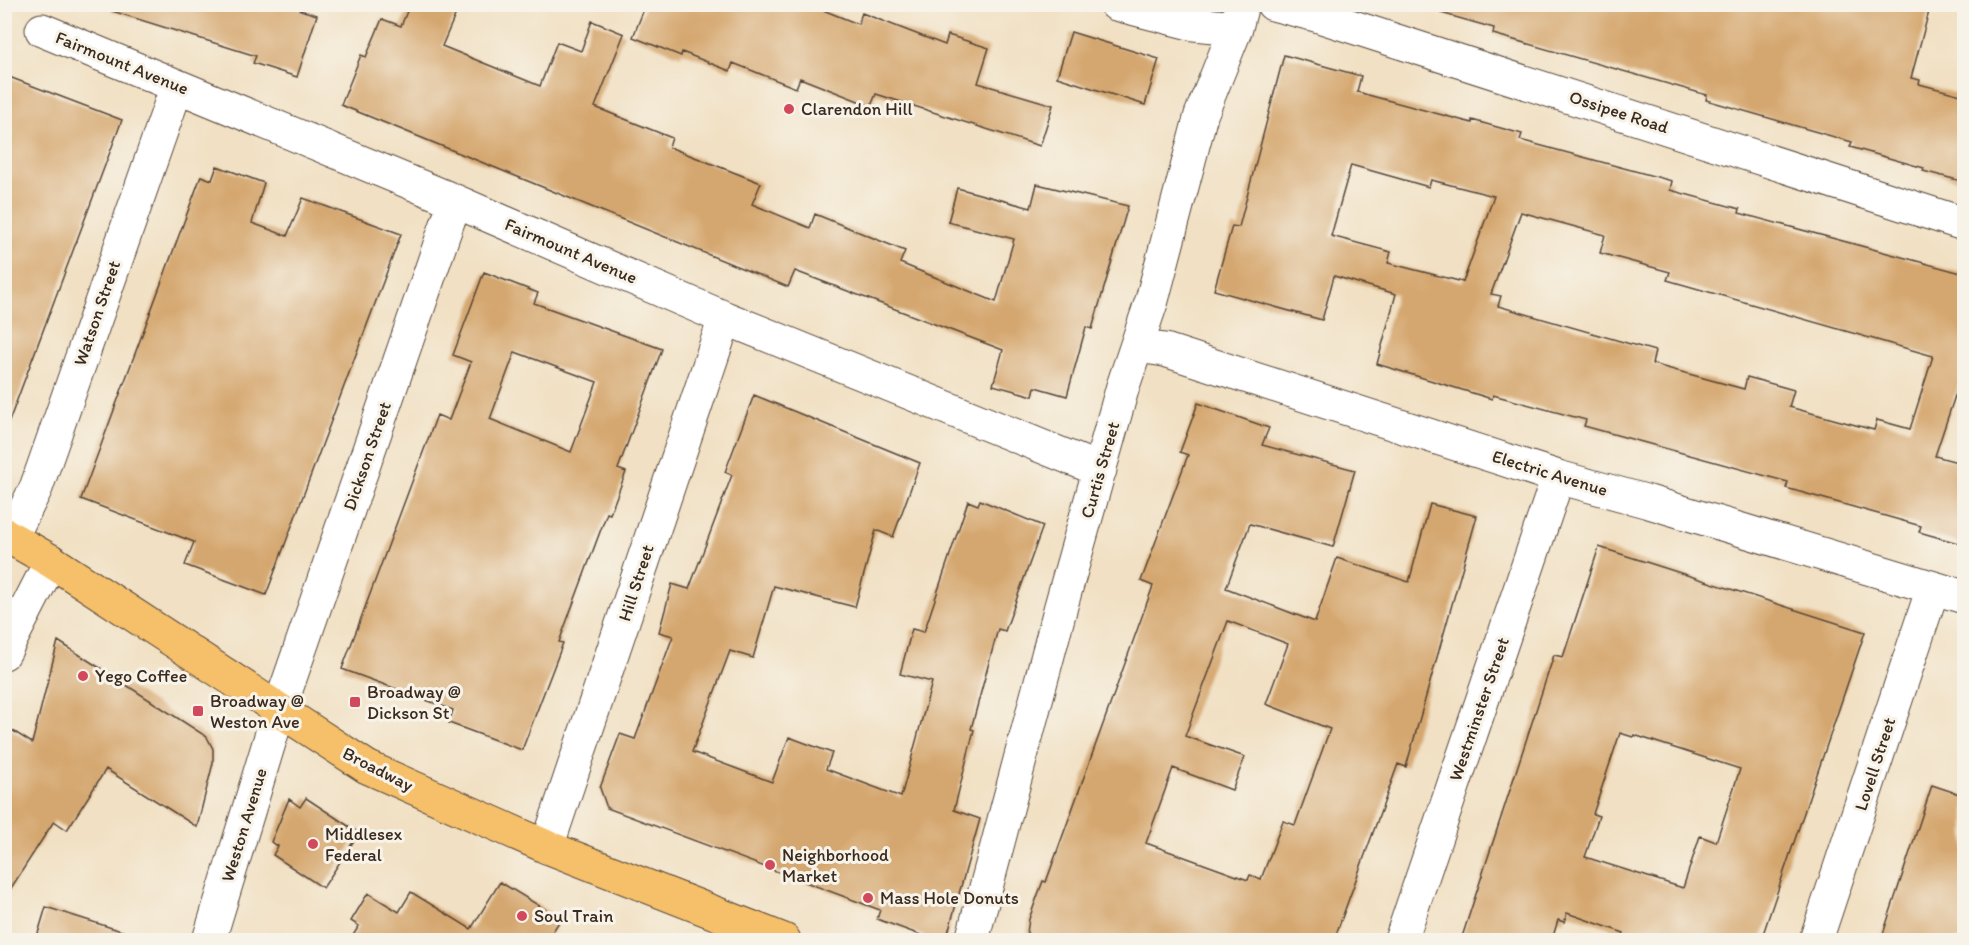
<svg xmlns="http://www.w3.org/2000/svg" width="1969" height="945" font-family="Itim,sans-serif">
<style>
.building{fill:#d5a770;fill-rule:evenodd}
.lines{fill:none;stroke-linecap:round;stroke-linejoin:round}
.minor-casing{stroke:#564537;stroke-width:35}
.major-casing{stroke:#564537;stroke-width:35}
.minor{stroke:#fff;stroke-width:33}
.major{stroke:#f6c06b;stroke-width:33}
.poi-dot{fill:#d1495b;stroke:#f7f3e8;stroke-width:2}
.labels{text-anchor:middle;stroke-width:6;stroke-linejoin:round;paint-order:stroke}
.street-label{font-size:18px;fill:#3b2a1e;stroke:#f7f3e8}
.poi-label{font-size:18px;fill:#3b2a1e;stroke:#f7f3e8;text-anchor:start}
</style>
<rect width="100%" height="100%" fill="#f7f3e8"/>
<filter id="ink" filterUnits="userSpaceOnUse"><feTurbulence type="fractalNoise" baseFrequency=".0167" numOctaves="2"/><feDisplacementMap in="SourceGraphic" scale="12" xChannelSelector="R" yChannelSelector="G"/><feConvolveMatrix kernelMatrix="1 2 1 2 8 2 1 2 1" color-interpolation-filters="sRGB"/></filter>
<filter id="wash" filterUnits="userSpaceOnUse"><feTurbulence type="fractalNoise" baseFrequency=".008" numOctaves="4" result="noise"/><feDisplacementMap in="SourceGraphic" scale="24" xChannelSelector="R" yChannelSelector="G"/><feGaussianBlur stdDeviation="1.35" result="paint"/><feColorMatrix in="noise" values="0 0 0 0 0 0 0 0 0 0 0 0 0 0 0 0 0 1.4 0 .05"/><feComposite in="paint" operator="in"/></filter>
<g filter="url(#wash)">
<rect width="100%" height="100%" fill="#f1e0c3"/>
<g id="blocks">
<!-- building -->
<path class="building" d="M113,4H301L300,10L317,15L297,77L253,63L256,56L112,11Z
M410,4H460L442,46L540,86L557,42L581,51L592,21L624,34L595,107L672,138L669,147L761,183L752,204L810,228L815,214L905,251L900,263L996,302L1014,239L948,222L957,188L1031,208L1037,184L1128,206L1092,329L1086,327L1067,396L1035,387L1033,396L993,385L1003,350L795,271L788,287L341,105L361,55L366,57L382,19L401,26Z
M646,4H808L858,24L862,13L945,45L948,35L989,48L978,83L1053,105L1040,146L876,94L871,106L800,78L796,88L733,63L730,71L682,52L681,56L633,37Z
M1442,4H1931L1911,78L1920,80L1919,84L1965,96V182L1923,171L1924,168L1850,147L1852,142L1706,100L1707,95L1493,34L1494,28L1441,13Z
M1071,32L1159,59L1145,105L1057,77Z
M1284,55L1361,76L1357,92L1472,123V120L1522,134L1520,140L1672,181L1670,190L1740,209L1739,213L1965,274V366L1935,456L1965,464V545L1919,532L1921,526L1786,488L1788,482L1584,426L1586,420L1493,395L1492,399L1377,364L1396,294L1334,276L1322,320L1214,290L1232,226L1239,227ZM1351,165L1429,187L1431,180L1494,196L1463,282L1388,263L1391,252L1331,236ZM1521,212L1605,235L1600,253L1670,272L1667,280L1933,356L1910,429L1877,420L1874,430L1789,407L1794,390L1747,377L1744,389L1652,364L1655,351L1498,306L1501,296L1491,294Z
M4,75L122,120L8,424L4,423Z
M217,166L264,183L252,223L287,236L303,198L401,234L266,595L185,565L194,542L81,499L201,176L212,180Z
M484,272L538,293L534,303L662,349L618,469L626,472L610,514L607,513L559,642L563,643L522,750L449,723L453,710L342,669L437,415L449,420L471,362L453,355ZM515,352L597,382L571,452L490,419Z
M754,395L920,463L893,537L876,530L855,607L774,586L753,658L730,651L692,752L772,782L789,737L832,753L826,769L901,797L932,682L900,674L912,629L924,632L968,501L978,505L980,500L1043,526L1005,631L998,629L971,729L974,730L954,810L980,819L946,940H934L877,919L880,910L607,808L600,788L620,734L635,739L673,636L659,632L672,584L689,589L732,475L725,472Z
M1198,403L1269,428L1262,445L1355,470L1333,547L1250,524L1226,588L1315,622L1337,558L1409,582L1430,504L1477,516L1406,767L1398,764L1334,940H1026L1029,919L1043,881L1046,882L1153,586L1141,581L1188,455L1180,452ZM1228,621L1288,644L1266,704L1330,729L1295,825L1283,821L1261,879L1250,875L1248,880L1146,843L1173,768L1232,790L1245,757L1185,736Z
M1599,547L1865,632L1761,940H1620L1624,933L1567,913L1564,922L1558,920L1552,940H1461L1554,655L1563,657ZM1620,733L1633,737L1634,735L1740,769L1716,842L1700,836L1683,888L1585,857L1599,816L1593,814Z
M58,641L207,737L213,749V763L197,827L106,769L67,830L54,821L4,899V725L32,743Z
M1932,785L1965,796V940H1881Z
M306,798L359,833L323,888L273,855L278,846L271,842L289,799L300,807Z
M500,882L561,919L547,940H350L359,926L351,921L368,893L399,912L411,892L471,929Z
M46,907L131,934L130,940H36Z"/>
</g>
</g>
<g filter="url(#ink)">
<use href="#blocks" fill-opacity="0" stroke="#564537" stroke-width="1.5"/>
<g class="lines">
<!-- minor casing -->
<g class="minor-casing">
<path id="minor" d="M1116,4L1194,24L1236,28
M1273,4L1316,15L1964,224
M42,30L455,201L725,318L1100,470
M1137,346L1165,350L1558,477L1649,502L1964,597
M11,538L36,488L177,86
M4,653L51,561
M547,847L725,318
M209,940L279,710L455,201
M972,940L1061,606L1123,386L1152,300L1201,115L1236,28L1242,4
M1401,940L1558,477
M1816,940L1933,588"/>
</g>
<!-- major casing -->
<g class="major-casing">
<path id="major" d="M4,534L51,561L367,767L547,847L784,940"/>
</g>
<!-- minor -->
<use href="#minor" class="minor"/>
<!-- major -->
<use href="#major" class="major"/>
</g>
</g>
<!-- markers -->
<g class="poi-dot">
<circle cx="789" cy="109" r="6"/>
<circle cx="83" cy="676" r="6"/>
<rect x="349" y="696" width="12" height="12" rx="3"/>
<rect x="192" y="705" width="12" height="12" rx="3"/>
<circle cx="313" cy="844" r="6"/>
<circle cx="770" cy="865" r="6"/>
<circle cx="868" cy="898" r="6"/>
<circle cx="522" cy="916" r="6"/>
</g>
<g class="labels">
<!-- street labels -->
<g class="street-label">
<text transform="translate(122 63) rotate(22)" y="6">Fairmount Avenue</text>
<text transform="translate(1619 112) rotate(18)" y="6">Ossipee Road</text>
<text transform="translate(571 251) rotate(23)" y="6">Fairmount Avenue</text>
<text transform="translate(97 313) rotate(-71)" y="6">Watson Street</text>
<text transform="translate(367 456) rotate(-71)" y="6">Dickson Street</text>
<text transform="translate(1100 470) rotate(-74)" y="6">Curtis Street</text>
<text transform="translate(1550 473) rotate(17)" y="6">Electric Avenue</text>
<text transform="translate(636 583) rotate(-72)" y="6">Hill Street</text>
<text transform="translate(1479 709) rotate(-71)" y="6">Westminster Street</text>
<text transform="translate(1875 764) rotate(-72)" y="6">Lovell Street</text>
<text transform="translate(378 769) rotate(27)" y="6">Broadway</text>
<text transform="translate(244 825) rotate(-73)" y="6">Weston Avenue</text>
</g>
<!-- poi labels -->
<g class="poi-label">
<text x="801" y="115">Clarendon Hill</text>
<text x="95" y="682">Yego Coffee</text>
<text x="367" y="698">Broadway @<tspan x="367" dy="21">Dickson St</tspan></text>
<text x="210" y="707">Broadway @<tspan x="210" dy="21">Weston Ave</tspan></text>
<text x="325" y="840">Middlesex<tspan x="325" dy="21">Federal</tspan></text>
<text x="782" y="861">Neighborhood<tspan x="782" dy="21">Market</tspan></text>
<text x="880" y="904">Mass Hole Donuts</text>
<text x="534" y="922">Soul Train</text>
</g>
</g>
<!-- margin -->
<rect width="1969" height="945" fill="none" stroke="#f7f3e8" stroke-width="24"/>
</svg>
